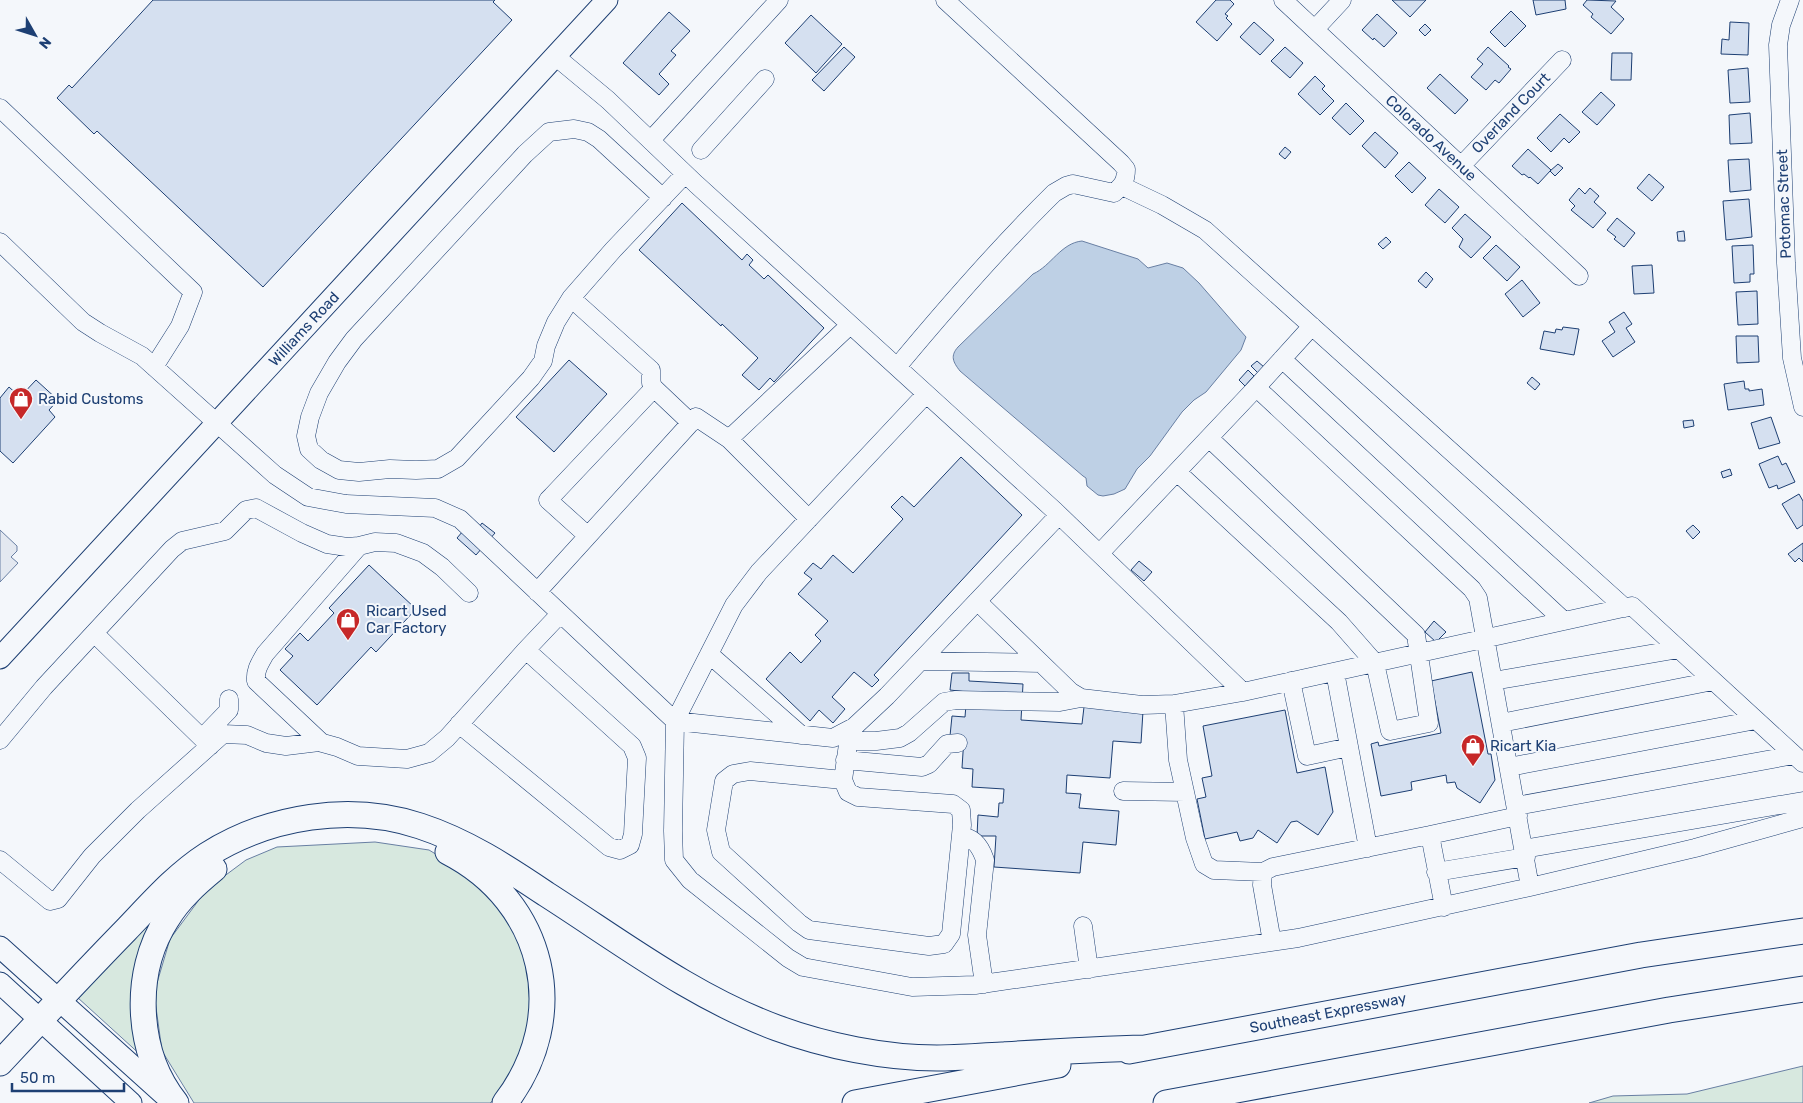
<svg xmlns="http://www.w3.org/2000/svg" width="1803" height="1103" font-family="Rubik,sans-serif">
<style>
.green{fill:#d7e8df;stroke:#687fa3}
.parking{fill:#e3e8f0;stroke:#687fa3}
.water{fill:#bed0e5;stroke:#687fa3}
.building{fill:#d5e0f0;stroke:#1d3f73}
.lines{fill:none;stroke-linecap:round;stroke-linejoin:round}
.minor-casing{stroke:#1d3f73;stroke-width:19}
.major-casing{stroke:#1d3f73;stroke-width:23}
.highway-casing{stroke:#1d3f73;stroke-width:27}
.minor{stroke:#f4f7fb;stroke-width:18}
.major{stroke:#f4f7fb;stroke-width:21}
.highway{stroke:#f4f7fb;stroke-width:25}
.labels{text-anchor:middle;stroke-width:4;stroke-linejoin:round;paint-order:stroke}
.street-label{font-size:15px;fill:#1d3f73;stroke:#f4f7fb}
.poi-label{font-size:15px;fill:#1d3f73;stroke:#f4f7fb;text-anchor:start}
</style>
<rect width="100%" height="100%" fill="#f4f7fb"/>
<!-- green -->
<path class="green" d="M375,842L429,850L477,879L513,923L531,966L532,1026L509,1086L490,1103H194L162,1051L154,993L170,939L207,889L246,860L277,847Z
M154,909L144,1058L77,997Z
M1803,1066V1103H1589L1613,1096L1687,1094Z"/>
<!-- parking -->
<path class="parking" d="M0,530L17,546V551L11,557L18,563L0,582Z"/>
<!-- water -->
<path class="water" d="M1082,241L1138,259L1148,268L1167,263L1183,268L1199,283L1246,337L1241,350L1206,392L1194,400L1182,412L1150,456L1137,469L1125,489L1114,494L1103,496L1098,495L1087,486L1086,478L1083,476L960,371C953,362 950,356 958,347L1033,274C1051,266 1061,243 1082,241Z"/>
<!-- building -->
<path class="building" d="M153,0H495L493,2L512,20L263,287L97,131L94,134L57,98L69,85L72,88Z
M1216,0H1230L1234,4L1225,14L1228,16L1226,18L1232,24L1217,41L1196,22Z
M1392,0H1426L1410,17Z
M1533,0H1565L1566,9L1536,15Z
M1587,0L1616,1L1611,7L1624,19L1611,34L1591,17L1593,14L1583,5Z
M1511,11L1526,26L1505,47L1490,32Z
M669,12L690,31L671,51L676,55L659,74L669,84L659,95L623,63Z
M1377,14L1397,33L1384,47L1374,38L1373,40L1362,30Z
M811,15L842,44L816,73L785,43Z
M1254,22L1274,40L1260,55L1240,37Z
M1730,22L1749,23L1748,55L1721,54L1722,39L1729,40Z
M1425,24L1431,30L1425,36L1419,30Z
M844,47L855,57L824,91L812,80Z
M1285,47L1303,63L1290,78L1271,61Z
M1488,47L1509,66L1508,67L1511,69L1499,83L1495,80L1486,90L1471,77L1483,64L1477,59Z
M1612,53H1632L1631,80H1611Z
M1748,68L1750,102L1730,103L1728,70Z
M1440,74L1468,100L1455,114L1427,88Z
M1315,76L1325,86L1322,89L1334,101L1320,115L1298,94Z
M1601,92L1615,105L1597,125L1582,112Z
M1346,103L1364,121L1350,135L1332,118Z
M1750,113L1752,143L1730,144L1729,115Z
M1560,114L1580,132L1569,143L1564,138L1551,152L1537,138Z
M1375,132L1398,153L1385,168L1362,146Z
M1285,147L1291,152L1285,159L1279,154Z
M1528,149L1551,170L1538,184L1530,177L1529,178L1524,174L1522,175L1512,166Z
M1749,159L1751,190L1730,192L1728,160Z
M1409,162L1426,178L1412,193L1395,176Z
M1558,164L1563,168L1555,176L1550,171Z
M1649,174L1664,187L1652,201L1637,188Z
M1579,188L1585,194L1590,188L1599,196L1594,202L1606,213L1593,228L1571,210L1575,206L1569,200Z
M1439,189L1459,207L1445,223L1425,205Z
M1749,199L1752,237L1726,240L1723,201Z
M682,203L742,260L747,254L753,260L749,265L764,279L768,275L824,328L774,382L770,378L759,390L742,375L758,358L722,324L721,326L639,250Z
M1465,214L1491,237L1471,258L1459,247L1463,239L1452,228Z
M1617,218L1635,233L1624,247L1614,239L1616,237L1607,230Z
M1684,231L1685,241H1678L1677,232Z
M1386,237L1391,242L1383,249L1378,244Z
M1496,245L1520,267L1507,281L1483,258Z
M1753,245L1754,274H1750V282L1734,283L1732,246Z
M1652,265L1654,293L1634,294L1632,266Z
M1426,272L1433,279L1426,288L1418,281Z
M1522,280L1540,303L1523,317L1505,294Z
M1757,291L1758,324L1738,325L1736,292Z
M1624,312L1632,324L1626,328L1635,342L1613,357L1602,341L1615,332L1609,322Z
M1563,327L1579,329L1574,355L1540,349L1544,331L1555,333L1556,329L1562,330Z
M1736,336H1758L1759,362L1737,363Z
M569,360L607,394L554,452L516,417Z
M1257,361L1264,367L1258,373L1251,366Z
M1248,370L1254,376L1245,386L1239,380Z
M1532,377L1540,384L1535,390L1527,383Z
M36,380L58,400L49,410L55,417L13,463L0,451V398L9,387L20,397Z
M1744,381L1745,389H1749V391L1762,389L1764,405L1728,410L1724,384Z
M1771,417L1780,443L1759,449L1751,423Z
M1693,420L1694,426L1684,428L1683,421Z
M1778,456L1782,465L1786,463L1795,482L1778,489L1777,485L1769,488L1759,464Z
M961,457L1022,515L874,675L879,680L872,687L854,672L832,697L845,709L833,723L819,710L810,721L766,679L790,652L801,663L821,641L815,635L828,621L798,594L812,579L804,573L813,563L821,569L833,555L853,573L903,519L891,507L902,496L914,507Z
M1730,469L1732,475L1723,478L1721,472Z
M1799,494L1803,501V525L1797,529L1782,504Z
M482,523L495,533L476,555L457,538L469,524L477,530Z
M1693,525L1700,532L1693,539L1686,531Z
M1803,543V562L1799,558L1795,562L1788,554Z
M1139,561L1152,572L1144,581L1131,570Z
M369,565L416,609L376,652L371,647L317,705L280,670L293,656L285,649L300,633L308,641L334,613L329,608Z
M1434,621L1446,632L1436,642L1425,632Z
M1472,672L1488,754H1491L1495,780L1480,803L1457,788L1455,782L1447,783L1446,775L1411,782L1412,790L1381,796L1371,744L1378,742L1379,746L1441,733L1431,681Z
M952,673H969V681L1023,684L1021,720L1082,724L1084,707L1143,711L1141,743L1113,741L1110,778L1067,775L1066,793L1081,794L1079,808L1119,811L1116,845L1083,842L1080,873L994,867L996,836H977L978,815L998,817L999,803H1003L1004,789L972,787L973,769L962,768L964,737L950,736L952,716L965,717L967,692L950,690Z
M1285,710L1297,773L1325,767L1333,812L1318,835L1297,821L1291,822L1277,843L1258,830L1253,838L1240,841L1237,832L1205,839L1197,799L1206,797L1202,778L1212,776L1203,726Z"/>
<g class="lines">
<!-- minor casing -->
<g class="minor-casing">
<path id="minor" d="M1283,0L1579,276
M1790,0L1781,25L1778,45L1786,263L1792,358L1803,407
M1315,29L1342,0
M555,56L608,100L696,184L1055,511L1243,692L1632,606L1803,763
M0,108L193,292L180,326L154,367
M651,140L779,0
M701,150L765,79
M1461,166L1562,60
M1122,186L1162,205L1205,230L1625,608
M663,198L599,139L588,132L574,129L549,132L525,154L354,339L337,362L319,393L310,417L306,436L309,449L321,460L339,470L359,472L390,469L416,470L438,469L457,458L531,378L543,361L546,346L556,322L571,298L613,250L685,174
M0,242L83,322L100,333L142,356L275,475L308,497L346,504L435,508L460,519L675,721L673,831L674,860L690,880L788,958L803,967L912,987L975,985L1298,938L1530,887L1695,848L1803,818
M571,298L651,370V383L654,388
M1282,359L1564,621
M897,367C947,307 998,248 1054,193L1066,186L1073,184L1114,193C1123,185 1126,181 1126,169L1121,163L945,0
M1253,391L1312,326
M926,394L759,572L734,605L675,721L833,738L854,727L887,696L1059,515
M729,439L809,519
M1177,472L1339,622L1375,663L1390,731L1429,723L1416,635L1209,438
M588,536L548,500L552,496L654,388L691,423
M1100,553L1253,391H1260L1472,589L1478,598L1530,887
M537,592L696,417L729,439L850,325
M977,601L1071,692L1081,698L1142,705L1174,704L1243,692
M94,633L210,746
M709,654L801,735
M921,661L1041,663
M1335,672L1368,848
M1291,681L1307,756L1349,747
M1493,681L1679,649
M1174,704L1178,760L1195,838L1204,864L1214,870L1263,872
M1501,723L1713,681
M459,724L609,847L620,850L630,845L633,834L637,758L632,746L526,650
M202,738L229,710V699
M0,740L44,687L172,549L182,541L225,531L246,510L256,508L302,533L327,544L347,547L359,546L375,542L396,543L423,553L442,567L469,593
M848,741H876L900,738L909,733L944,702L956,700L1060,702L1081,698
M322,743L256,681C255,670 260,663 265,654L359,546
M845,760L922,767L929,764L947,744L958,743
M1509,767L1756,720
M843,780L750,771L733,774L724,781L716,830L721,852L799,923L809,930L929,946L944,944L951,934L962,825L961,810L953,804L858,797L848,792L843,780L850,730
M1123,791L1185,792
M1516,806L1794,755
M1430,835L1518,816
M961,837C975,837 981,848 985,860L977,935L984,984
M1524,849L1803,801
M0,860L50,901L58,899L92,856L138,810L223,734L247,735L266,743L286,746L319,742L337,747L358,756L407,759L429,753L447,738L524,652L560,614
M1436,872L1526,857
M1083,926L1089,969
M1272,942L1262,885L1263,872L1273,867L1430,835L1444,907"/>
</g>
<!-- major casing -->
<g class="major-casing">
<path id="major" d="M0,658L607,0
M0,947L169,1099
M0,983L131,1103"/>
</g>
<!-- highway casing -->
<g class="highway-casing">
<path id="highway" d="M448,852C545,902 572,1016 505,1103
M1129,1051L1641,955L1803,931
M0,1063C42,1018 83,974 126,930C151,904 176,875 207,855C269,816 350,803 420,826C466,841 506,867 546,894C621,942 693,997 777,1028C826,1046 885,1058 937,1058C958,1058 980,1056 1002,1055C1050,1052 1097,1049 1145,1048
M176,1103C136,1053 132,973 167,919C179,899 196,884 214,869
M855,1103L1058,1065
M1166,1103L1669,1010L1803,989"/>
</g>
<!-- minor -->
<use href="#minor" class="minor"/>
<!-- major -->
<use href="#major" class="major"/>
<!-- highway -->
<use href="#highway" class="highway"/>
</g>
<!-- icons -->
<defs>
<g id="shop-pin" transform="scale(1.25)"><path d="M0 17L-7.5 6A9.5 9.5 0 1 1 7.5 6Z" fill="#c62828" stroke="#f4f7fb"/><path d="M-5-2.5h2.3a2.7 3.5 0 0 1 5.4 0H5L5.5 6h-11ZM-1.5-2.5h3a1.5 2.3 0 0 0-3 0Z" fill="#fff"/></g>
</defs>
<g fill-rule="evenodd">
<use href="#shop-pin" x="21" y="399"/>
<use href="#shop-pin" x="348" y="620"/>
<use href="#shop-pin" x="1473" y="746"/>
</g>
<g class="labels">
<!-- street labels -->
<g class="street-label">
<text transform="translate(1511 113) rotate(-46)" y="5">Overland Court</text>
<text transform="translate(1431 138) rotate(43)" y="5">Colorado Avenue</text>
<text transform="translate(1784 204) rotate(-92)" y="5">Potomac Street</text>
<text transform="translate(304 329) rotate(-47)" y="5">Williams Road</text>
<text transform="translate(1328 1013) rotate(-11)" y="5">Southeast Expressway</text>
</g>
<!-- poi labels -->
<g class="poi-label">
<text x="38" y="404">Rabid Customs</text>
<text x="366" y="616">Ricart Used<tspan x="366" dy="17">Car Factory</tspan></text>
<text x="1490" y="751">Ricart Kia</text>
</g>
</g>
<!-- north arrow -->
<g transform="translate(35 35) rotate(129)" stroke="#f4f7fb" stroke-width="4" paint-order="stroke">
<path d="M0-4L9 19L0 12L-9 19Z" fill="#1d3f73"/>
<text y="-8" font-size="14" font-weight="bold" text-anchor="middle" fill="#1d3f73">N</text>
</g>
<!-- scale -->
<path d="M12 1083v8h112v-8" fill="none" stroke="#1d3f73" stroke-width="2.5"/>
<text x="20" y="1083" font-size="15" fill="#1d3f73" stroke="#f4f7fb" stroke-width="4" paint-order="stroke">50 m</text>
</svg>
